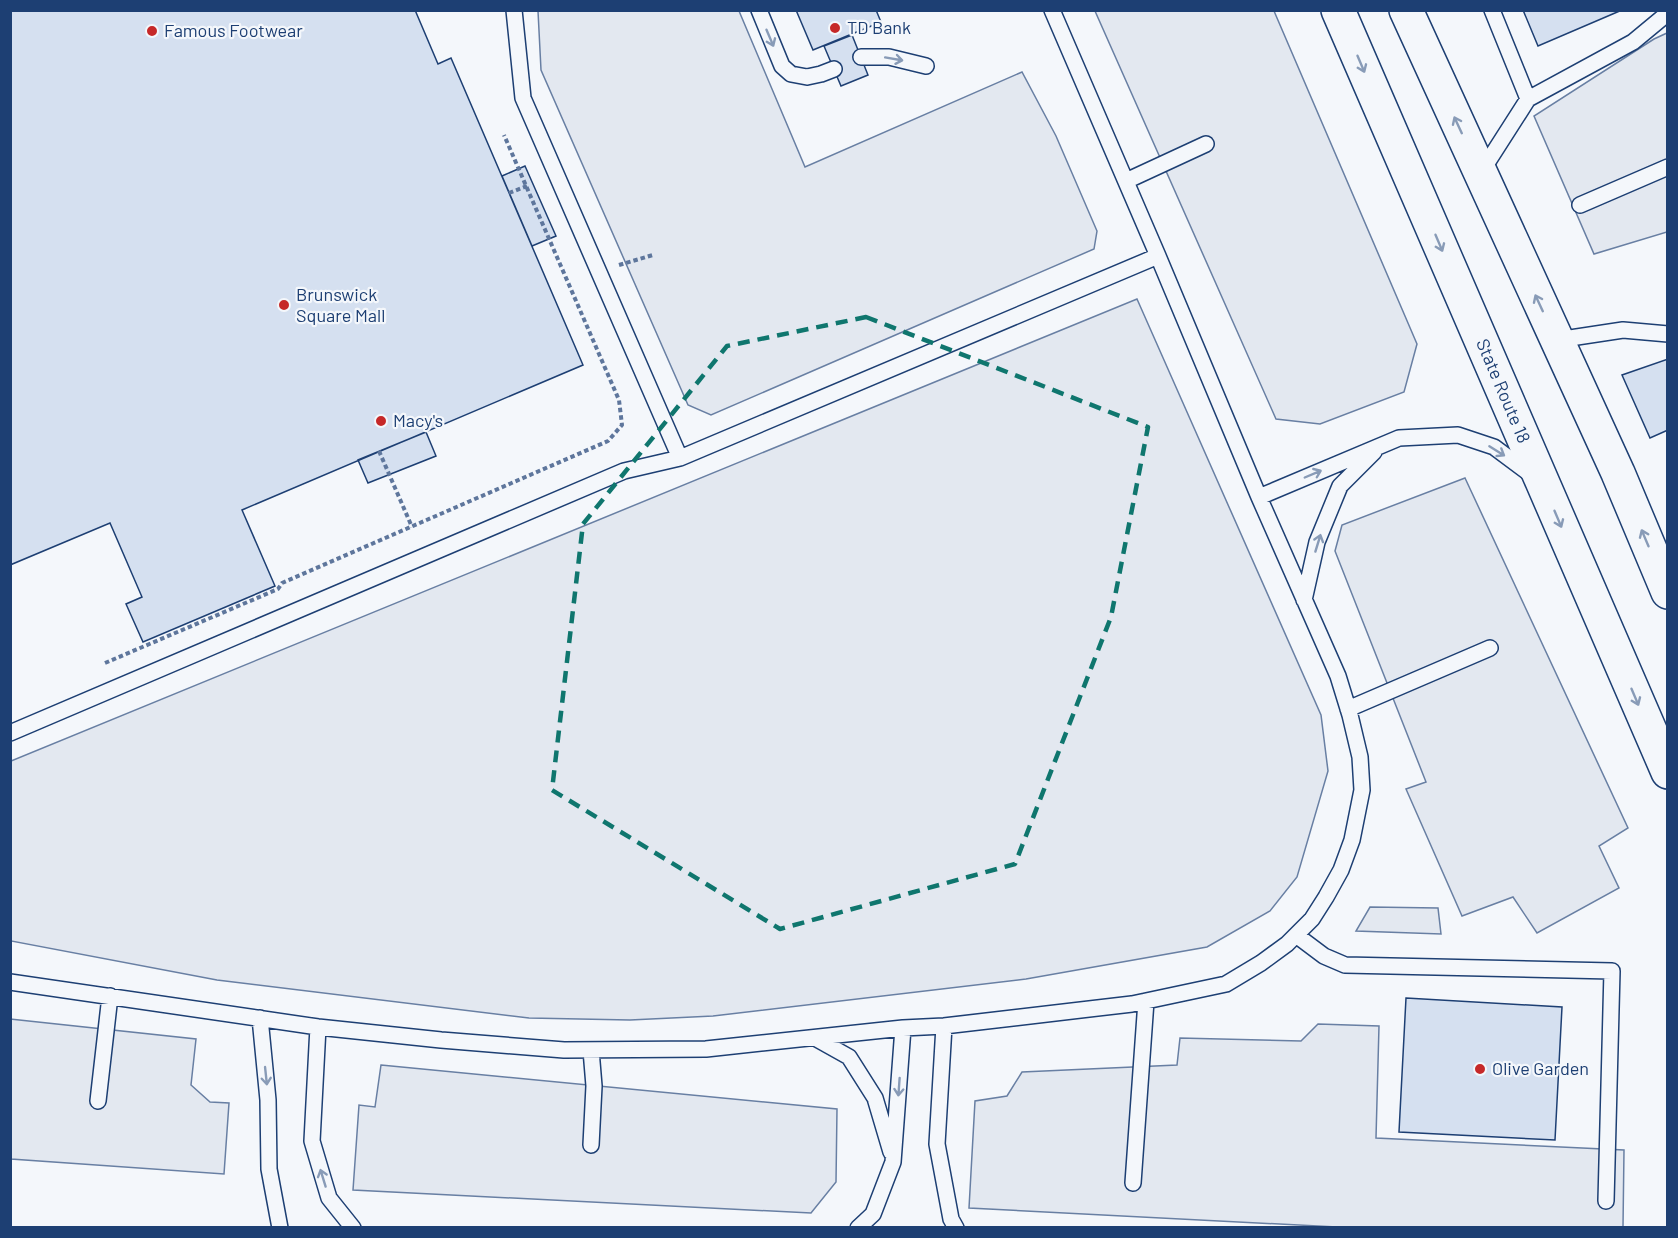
<svg xmlns="http://www.w3.org/2000/svg" width="1678" height="1238" font-family="Barlow,sans-serif">
<style>
.parking{fill:#e3e8f0;stroke:#687fa3;stroke-width:1.5}
.building{fill:#d5e0f0;stroke:#1d3f73;stroke-width:1.5}
.lines{fill:none;stroke-linecap:round;stroke-linejoin:round}
.service-casing{stroke:#1d3f73;stroke-width:18}
.trunk-casing{stroke:#1d3f73;stroke-width:36}
.path{stroke:#5e769c;stroke-width:4;stroke-dasharray:4.5 3;stroke-linecap:butt}
.service{stroke:#f4f7fb;stroke-width:15}
.trunk{stroke:#f4f7fb;stroke-width:33}
.oneway{stroke:#889bb7}
.marked{fill:none;stroke:#0f766e;stroke-width:4.5;stroke-dasharray:12 8;stroke-linejoin:round}
.poi-dot{fill:#c62828;stroke:#f4f7fb;stroke-width:2}
.labels{text-anchor:middle;stroke-width:4.5;stroke-linejoin:round;paint-order:stroke}
.poi-label{font-size:18px;fill:#1d3f73;stroke:#f4f7fb;text-anchor:start}
.street-label{font-size:18px;fill:#1d3f73;stroke:#f4f7fb}
</style>
<rect width="100%" height="100%" fill="#f4f7fb"/>
<!-- parking -->
<path class="parking" d="M538,11H739L805,167L1022,72L1056,136L1097,231L1094,249L711,415L688,405L541,70Z
M1095,11H1274L1417,344L1404,392L1320,424L1276,419Z
M1667,33V232L1594,254L1534,116L1654,39Z
M1137,299L1321,715L1328,771L1297,877L1270,911L1207,947L1026,979L713,1016L630,1020L529,1018L217,980L11,941V761Z
M1465,478L1628,828L1599,846L1619,888L1537,933L1513,897L1462,916L1406,789L1426,782L1335,551L1342,525Z
M1370,907L1438,908L1441,934L1356,931Z
M10,1019L196,1039L191,1085L210,1102L229,1103L224,1174L11,1159Z
M1318,1024L1379,1026L1376,1138L1624,1150L1623,1227H1337L969,1208L975,1101L1007,1096L1022,1072L1177,1065L1180,1038L1301,1041Z
M381,1065L837,1109L836,1182L811,1213L353,1190L359,1105L375,1107Z"/>
<!-- building -->
<path class="building" d="M10,10H415L438,64L451,58L583,365L242,510L275,586L143,642L126,604L142,597L110,523L10,565Z
M796,10H876L881,22L813,50Z
M1523,10H1622L1538,46Z
M852,35L868,75L841,86L824,46Z
M525,166L556,236L532,246L502,176Z
M1668,359V430L1650,438L1622,375Z
M426,432L436,456L368,483L358,460Z
M1406,998L1562,1007L1555,1140L1399,1132Z"/>
<g class="lines">
<!-- service casing -->
<g class="service-casing">
<path id="service" d="M514,10L523,98L680,458
M759,10L782,66L791,74L807,77L821,74L834,69
M1492,10L1528,99
M861,57H889L926,66
M1480,174L1528,99L1633,42L1668,13
M1126,181L1206,144
M1580,205L1668,167
M1557,340L1623,330L1668,334
M1259,497L1399,438L1458,435L1494,447L1533,476
M1304,600L1317,542L1340,486L1374,452
M1348,709L1490,648
M10,733L624,471L680,458L1158,256
M1296,935L1324,956L1345,965L1612,971L1606,1201
M10,982L318,1027L441,1040L564,1050L706,1049L903,1028L944,1026L1132,1004L1226,984L1261,963L1287,944L1312,919L1326,897L1341,870L1352,840L1362,790L1360,757L1350,715L1338,676L1259,497L1158,256L1052,10
M260,1018L268,1100L269,1169L280,1228
M944,1026L937,1144L951,1219L956,1228
M318,1027L312,1141L329,1198L353,1228
M815,1038L849,1057L875,1098L891,1152
M591,1050L594,1086L591,1145
M98,1101L110,996
M1133,1183L1146,1001
M858,1228L873,1214L893,1162L903,1028"/>
</g>
<!-- trunk casing -->
<g class="trunk-casing">
<path id="trunk" d="M1338,10L1668,772
M1406,10L1618,473L1668,592"/>
</g>
<!-- path -->
<path class="path" d="M509,193L527,186
M619,265L653,255
M379,451L412,527
M105,663L278,589L282,583L608,441L622,425L619,400L504,135"/>
<!-- service -->
<use href="#service" class="service"/>
<!-- trunk -->
<use href="#trunk" class="trunk"/>
</g>
<!-- one-way arrows -->
<defs><path id="oneway-shaft" d="M-6 0H5M1.5-3L5.5 0L1.5 3" fill="none" stroke-width="1.6" stroke-linecap="round" stroke-linejoin="round" transform="scale(1.5)"/></defs>
<g class="oneway">
<use href="#oneway-shaft" transform="translate(770 38) rotate(67)"/>
<use href="#oneway-shaft" transform="translate(894 59) rotate(10)"/>
<use href="#oneway-shaft" transform="translate(1361 64) rotate(67)"/>
<use href="#oneway-shaft" transform="translate(1458 125) rotate(-115)"/>
<use href="#oneway-shaft" transform="translate(1439 243) rotate(67)"/>
<use href="#oneway-shaft" transform="translate(1539 303) rotate(-115)"/>
<use href="#oneway-shaft" transform="translate(1497 451) rotate(32)"/>
<use href="#oneway-shaft" transform="translate(1313 474) rotate(-23)"/>
<use href="#oneway-shaft" transform="translate(1558 519) rotate(67)"/>
<use href="#oneway-shaft" transform="translate(1645 538) rotate(-113)"/>
<use href="#oneway-shaft" transform="translate(1318 543) rotate(-73)"/>
<use href="#oneway-shaft" transform="translate(1635 697) rotate(67)"/>
<use href="#oneway-shaft" transform="translate(266 1076) rotate(84)"/>
<use href="#oneway-shaft" transform="translate(899 1087) rotate(94)"/>
<use href="#oneway-shaft" transform="translate(323 1178) rotate(-107)"/>
</g>
<!-- marked area -->
<path class="marked" d="M866,317L1148,427L1111,617L1015,864L780,929L552,790L583,524L727,346Z"/>
<!-- markers -->
<g class="poi-dot">
<circle cx="835" cy="28" r="6"/>
<circle cx="152" cy="31" r="6"/>
<circle cx="284" cy="305" r="6"/>
<circle cx="381" cy="421" r="6"/>
<circle cx="1480" cy="1069" r="6"/>
</g>
<g class="labels">
<!-- poi labels -->
<g class="poi-label">
<text x="847" y="34">TD Bank</text>
<text x="164" y="37">Famous Footwear</text>
<text x="296" y="301">Brunswick<tspan x="296" dy="21">Square Mall</tspan></text>
<text x="393" y="427">Macy's</text>
<text x="1492" y="1075">Olive Garden</text>
</g>
<!-- street labels -->
<g class="street-label">
<text transform="translate(1503 391) rotate(67)" y="6">State Route 18</text>
</g>
</g>
<!-- border -->
<rect width="1678" height="1238" fill="none" stroke="#1d3f73" stroke-width="24"/>
</svg>
